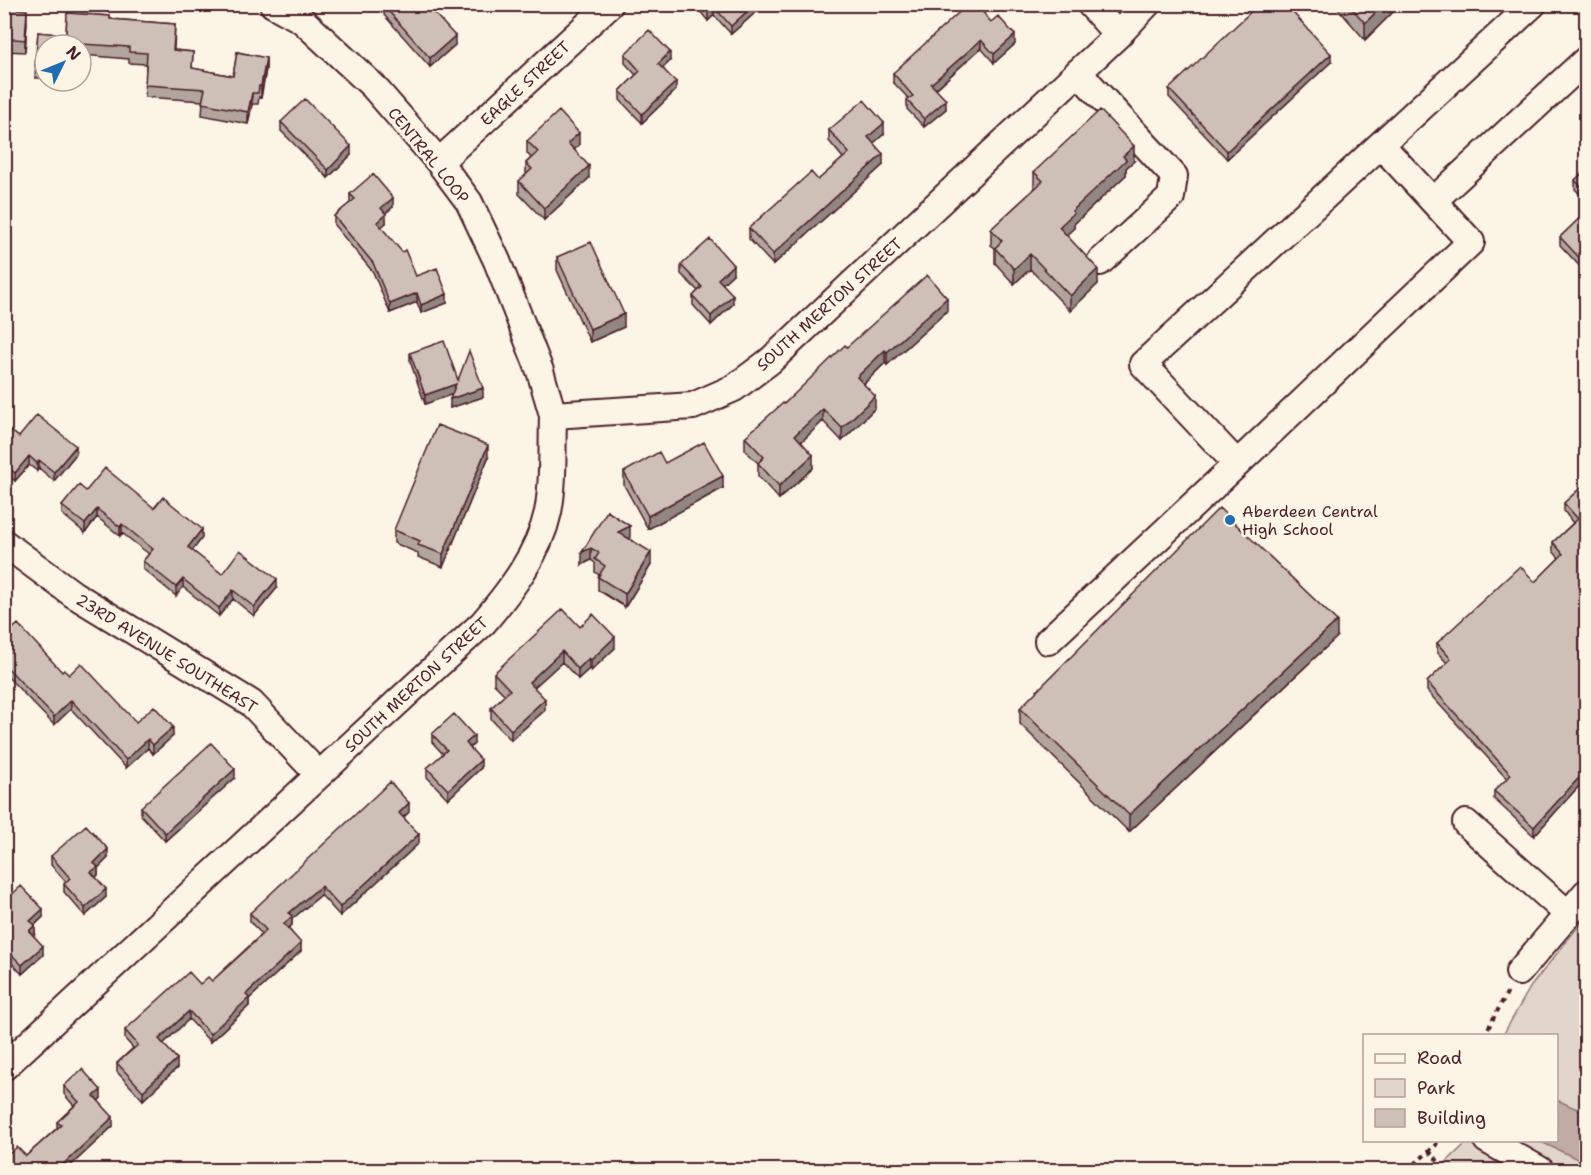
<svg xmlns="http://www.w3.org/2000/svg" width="1591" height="1175" font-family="'Shantell Sans',sans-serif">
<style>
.green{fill:#e2d5ca;stroke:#967a7a;stroke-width:1.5}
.water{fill:#c0aca5;stroke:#917474;stroke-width:1.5}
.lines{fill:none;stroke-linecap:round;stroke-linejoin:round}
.minor-casing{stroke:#4a1f2b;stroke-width:30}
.path{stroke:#4a1f2b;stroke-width:4;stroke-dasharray:4.5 4.5;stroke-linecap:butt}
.minor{stroke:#fcf5e5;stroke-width:26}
.wall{fill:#b2a59d;stroke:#4a1f2b;stroke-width:1.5}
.shaded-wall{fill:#918680;stroke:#4a1f2b;stroke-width:1.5}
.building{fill:#cfc0b7;stroke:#4a1f2b;stroke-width:1.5}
.poi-dot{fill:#1f6fb2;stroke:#fcf5e5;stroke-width:2}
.labels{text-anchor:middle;stroke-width:5;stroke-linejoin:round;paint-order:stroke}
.street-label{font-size:16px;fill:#4a1f2b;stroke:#fcf5e5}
.poi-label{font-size:16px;fill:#4a1f2b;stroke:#fcf5e5;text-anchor:start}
</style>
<rect width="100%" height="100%" fill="#fcf5e5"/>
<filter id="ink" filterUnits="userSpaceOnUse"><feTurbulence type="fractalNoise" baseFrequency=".0167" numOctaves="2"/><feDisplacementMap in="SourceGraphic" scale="12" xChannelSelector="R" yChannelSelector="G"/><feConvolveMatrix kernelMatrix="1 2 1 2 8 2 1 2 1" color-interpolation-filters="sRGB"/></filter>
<g filter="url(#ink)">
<!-- green -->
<path class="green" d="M1586,917V1170H1438L1464,1145L1465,1141L1556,1140V1036L1503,1035L1531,986Z"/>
<!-- water -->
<path class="water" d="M1557,1100L1586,1113V1163L1539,1141L1556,1140Z"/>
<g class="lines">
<!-- minor casing -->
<g class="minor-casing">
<path id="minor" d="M273,4L302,20L373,86L439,162L469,202L497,261L540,371L553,415
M1090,4L1118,35
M1078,72L1174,176L1171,197L1100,262
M1381,145L1471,242L1237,464L1143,364L1533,4
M439,162L610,4
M1433,201L1586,60
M4,543L73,594L251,703L319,775
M1048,641L1237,464
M1466,823L1568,914
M1519,972L1586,893
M4,1067L483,623C510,591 539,554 548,512C554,482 552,445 553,415L693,406L734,388L770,361L1118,35L1147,4
M1487,1140L1540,1170"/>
</g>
<!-- path -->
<path class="path" d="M1484,1036L1508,991
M1429,1151L1446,1170
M1408,1170L1436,1145L1438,1140"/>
<!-- minor -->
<use href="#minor" class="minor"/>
</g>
<!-- wall -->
<path class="wall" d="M694,4H764V5L731,34L714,15L708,21Z
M1334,4H1401L1365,40Z
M384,6L455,45L430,67L384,15Z
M4,8L27,22L25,52L4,51Z
M67,13L110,16V19L175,24L174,50L193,52L192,68L233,76L237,52L266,58V69L261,98L259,97L258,104H252L248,124L202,115L203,101L145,97L146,64L129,63V59L82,55L81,68V45H45V78H35L38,32L66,35Z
M991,22L1015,44L994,63L981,48L936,89L946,109L924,127L907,109V100L909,99L893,82V73Z
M625,54L670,61L663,68L676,90L642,123L620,100V91L636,75L625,63Z
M1331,62L1227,159L1169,97V89Z
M281,122L351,155L328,178L281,131Z
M829,130L884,134L873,143L883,165L773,265L749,239V228L818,180L843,158L829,141Z
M527,141L579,145L574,150L589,178L544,220L519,194V181L526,175V163L531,158L527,153Z
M1134,161L1126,168V175L1074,224V228L1066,235L1098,284L1070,311L1030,269L1014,284L995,263V248L991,245V229L1035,189L1034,188V172Z
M1587,169V202L1575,189V180Z
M350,194L393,207L385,213L386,223L381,227L416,276L447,303L421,313L417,302L390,313L373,272L334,225V216L350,203Z
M1587,211V274L1560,245V237Z
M557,257L624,327L590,342L557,270Z
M681,265L733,274L722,284L733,304L711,325L693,305V296L698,291L681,274Z
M947,311L887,365L885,363L864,384L875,408L842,441L823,421L801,442L813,468L779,499L758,476V463L745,450V437L784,404L847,347Z
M410,353L458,380L483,397L450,408L452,394L425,404L410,361Z
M4,426L19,437L76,454L54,481L39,468L37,471L29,465L15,481L4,472Z
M488,458L443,567L418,557V553L394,543V530Z
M665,463L723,488L648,529L624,485V472Z
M1587,482V777L1534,836L1494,799V791L1507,779L1427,691V682L1447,663L1437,652V643L1535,582L1559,558L1553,551V542L1573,523L1564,511V503Z
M86,491L154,508L202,538L192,551L222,574L277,588L254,616L233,599L219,616L183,587L176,596L143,569V561L149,554L122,533L120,536L97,517L85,533L62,514V506Z
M607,511L630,539H629L651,565L625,607L598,590V577L599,575L595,572V563L591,560L582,565Z
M580,627L615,648L591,671L589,669L578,679L562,662L534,687L545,710L511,740L491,719V708L505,695L494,684V673Z
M4,631L62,672L69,675L136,722L173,736L153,754L148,748L126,768L71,709L54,725L4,673Z
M1337,637L1129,832L1020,724V708Z
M432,734L474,744L470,748L481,768L448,799L427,777V768L443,754L432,742Z
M235,778L165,841L141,815V807Z
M409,812L404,817L419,843L340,916L321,895L292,919V925L289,928L301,951L249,999V1006L210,1042L189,1019L163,1044L177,1068L143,1100L117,1072V1063L133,1048L125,1039V1030L200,984L212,981L262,934L250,922V913Z
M51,856L108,858L98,868V875L96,877L106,897L85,916L64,892V884L66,882L51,865Z
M4,902L43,917L35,925V934L33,936L43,955L22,974L4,955Z
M64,1086L101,1098L98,1101L113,1126L66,1170L10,1153L26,1156L57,1128V1122L74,1106L64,1094Z"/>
<!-- shaded-wall -->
<path class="shaded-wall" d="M755,4L764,5L731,34V26Z
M1384,4H1401L1365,40V23Z
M714,7V15L708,21V12Z
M27,10V22L25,52V40Z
M1015,35V44L994,63V54Z
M455,36V45L430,67V58Z
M981,40V48L931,93V84Z
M670,52V61L658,72V64Z
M1331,54V62L1227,159V151Z
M266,58V69L261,98V86Z
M676,82V90L642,123V114Z
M252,93V104L248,124V112Z
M946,100V109L924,127V119Z
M884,123V134L868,148V137Z
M579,133V145L568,156V143Z
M351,146V155L328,178V170Z
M1134,146V161L1126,168V175L1074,224V228L1059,242V227L1072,211L1123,156Z
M883,154V165L773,265V254Z
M589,166V178L544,220V208Z
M393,198V207L381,217V208Z
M386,214V223L377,231V222Z
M1030,254V269L1014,284V269Z
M733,265V274L718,288V279Z
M1098,269V284L1070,311V296Z
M417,293V302L390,313V304Z
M447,294V303L421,313V305Z
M733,295V304L711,325V316Z
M947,298V311L887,365V352Z
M624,314V327L590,342V329Z
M885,350V363L857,390V377Z
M456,384V393L425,404V395Z
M483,388V397L450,408V399Z
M875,396V408L842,441V428Z
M823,409V421L795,448V435Z
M488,445V458L443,567V554Z
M76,446V454L54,481V472Z
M813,455V468L779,499V486Z
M29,456V465L15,481V473Z
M39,460V468L37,471V463Z
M723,476V488L648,529V516Z
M97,509V517L85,533V524Z
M122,524V533L120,536V527Z
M630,526V539L618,545V532Z
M202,529V538L188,556V547Z
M591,548V560L582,565V552Z
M651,552V565L625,607V594Z
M183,579V587L176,596V587Z
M277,579V588L254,616V607Z
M233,590V599L219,616V608Z
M1337,621V637L1129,832V815Z
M615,637V648L591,671V660Z
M562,651V662L529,692V682Z
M589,658V669L578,679V669Z
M545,699V710L511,740V730Z
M71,700V709L54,725V717Z
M173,727V736L153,754V745Z
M474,736V744L466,751V743Z
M148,739V748L126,768V760Z
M481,760V768L448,799V790Z
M235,769V778L165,841V833Z
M1587,769V777L1534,836V827Z
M409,803V812L399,821V813Z
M419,834V843L340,916V907Z
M108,849V858L98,868V875L91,881V872L94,863Z
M321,886V895L292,919V925L284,932V924L289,913Z
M106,889V897L85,916V908Z
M43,909V917L30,929V921Z
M35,925V934L29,940V931Z
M301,943V951L249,999V1006L210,1042V1034L246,994Z
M43,946V955L22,974V965Z
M189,1011V1019L159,1048V1039Z
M177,1059V1068L143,1100V1091Z
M101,1090V1098L94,1105V1096Z
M113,1117V1126L66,1170H57Z"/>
<!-- building -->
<path class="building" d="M386,4H426L455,36L430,58L384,6Z
M701,4H755L731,26L714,7L708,12Z
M968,4H976L991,22L998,16L1015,35L994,54L981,40L931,84L946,100L924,119L907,100L913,96L893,73Z
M1259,4H1285L1331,54L1227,151L1169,89Z
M1348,4H1384L1365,23Z
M4,8L27,10L25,40L4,38Z
M67,13L110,16V19L175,24L173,50L193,52L192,68L233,76L237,52L266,58L261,86H259L258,93H252L248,112L202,103L205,89L145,85L147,53L129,52V47L82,44L81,56V45H45V67L35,66L38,32L66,35Z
M649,30L670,52L658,64L676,82L642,114L620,91L640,71L625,54Z
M305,99L351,146L328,170L281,122Z
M864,100L884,123L868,137L883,154L773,254L749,228L811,172L818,180L849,153L829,130Z
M1100,110L1134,146L1123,156L1126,160L1072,211L1074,213L1059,227L1098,269L1070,296L1030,254L1014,269L995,248L1002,241L991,229L1043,181L1034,172Z
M559,111L579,133L568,143L589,166L544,208L519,181L532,169L526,163L538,152L527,141Z
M1587,169V193L1575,180Z
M373,174L393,198L381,208L386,214L377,222L402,252L405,250L416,276L437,268L447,294L421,305L417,293L390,304L373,263L334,216L355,199L350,194Z
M1587,211V266L1560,237Z
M710,239L733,265L718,279L733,295L711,316L693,296L702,287L681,265Z
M591,242L624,314L590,329L557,257Z
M927,275L947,298L887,352L885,350L857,377L875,396L842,428L823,409L795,435L813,455L779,486L758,463L764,457L745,437L783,403L784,404L845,345L847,347Z
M444,341L458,380L469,351L483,388L450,399L456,384L425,395L410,353Z
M37,415L76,446L54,472L39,460L37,463L29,456L15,473L4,464V426L19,437Z
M437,425L488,445L443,554L418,545L420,541L394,530Z
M704,442L723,476L648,516L624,472L659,452L665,463Z
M105,468L154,508L163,497L202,529L188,547L222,574L240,550L277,579L254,607L233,590L219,608L183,579L176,587L143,561L153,549L122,524L120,527L97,509L85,524L62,506L79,485L86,491Z
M1587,482V769L1534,827L1494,791L1511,775L1427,682L1451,659L1437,643L1520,566L1535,582L1563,554L1553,542L1578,519L1564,503Z
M1219,508L1337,621L1129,815L1020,708Z
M607,511L630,526L618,532L651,552L625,594L598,577L605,566L595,559L599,553L591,548L582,552Z
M563,609L580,627L593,614L615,637L591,660L589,658L578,669L562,651L529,682L545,699L511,730L491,708L510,690L494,673Z
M18,624L62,672L64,670L69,675L81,663L136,722L154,706L173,727L153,745L148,739L126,760L71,700L54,717L4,664V631L7,634Z
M454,714L474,736L466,743L481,760L448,790L427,768L447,750L432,734Z
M211,743L235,769L165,833L141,807Z
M390,782L409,803L399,813L419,834L340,907L321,886L289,913L292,916L284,924L301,943L246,994L249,998L210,1034L189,1011L159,1039L177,1059L143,1091L117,1063L138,1045L125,1030L189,972L200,984L208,977L212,981L247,949L266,930L250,913Z
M86,825L108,849L94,863L98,867L91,872L106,889L85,908L64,884L70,878L51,856Z
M21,886L43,909L30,921L35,925L29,931L43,946L22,965L4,947V938L8,935L4,931V902Z
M82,1069L101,1090L94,1096L113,1117L57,1170H4V1147L10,1153L17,1147L26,1156L61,1125L57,1122L79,1102L64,1086Z"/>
</g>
<!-- markers -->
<circle class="poi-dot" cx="1230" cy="520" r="6"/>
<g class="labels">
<!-- street labels -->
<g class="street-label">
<text transform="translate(525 83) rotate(-43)" y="6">EAGLE STREET</text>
<text transform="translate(429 155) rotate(51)" y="6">CENTRAL LOOP</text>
<text transform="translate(829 304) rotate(-42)" y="6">SOUTH MERTON STREET</text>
<text transform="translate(167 653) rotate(32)" y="6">23RD AVENUE SOUTHEAST</text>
<text transform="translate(416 684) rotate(-43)" y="6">SOUTH MERTON STREET</text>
</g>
<!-- poi labels -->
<g class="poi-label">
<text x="1242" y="517">Aberdeen Central<tspan x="1242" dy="18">High School</tspan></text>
</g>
</g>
<!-- margin -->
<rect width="1591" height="1175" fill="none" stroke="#fcf5e5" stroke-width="24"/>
<rect x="12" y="12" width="1567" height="1151" fill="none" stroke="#4a1f2b" stroke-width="2" filter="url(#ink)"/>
<!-- legend -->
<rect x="1363" y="1034" width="195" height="108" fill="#fcf5e5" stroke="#b59f9b" stroke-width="1.5"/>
<rect x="1375" y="1054" width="30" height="9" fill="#fcf5e5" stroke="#b59f9b" stroke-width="1.5"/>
<text x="1417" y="1064" font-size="18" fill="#4a1f2b">Road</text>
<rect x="1375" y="1079" width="30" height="18" fill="#e2d5ca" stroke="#b59f9b" stroke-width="1.5"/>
<text x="1417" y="1094" font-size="18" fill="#4a1f2b">Park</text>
<rect x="1375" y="1109" width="30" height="18" fill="#cfc0b7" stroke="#b59f9b" stroke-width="1.5"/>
<text x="1417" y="1124" font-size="18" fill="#4a1f2b">Building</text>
<!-- north arrow -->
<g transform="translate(63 63) rotate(47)"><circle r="28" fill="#fcf5e5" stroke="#b59f9b" stroke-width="1.5"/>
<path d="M0-4.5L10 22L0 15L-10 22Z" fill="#1f6fb2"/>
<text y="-9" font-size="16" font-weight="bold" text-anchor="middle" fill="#4a1f2b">N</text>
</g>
</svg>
